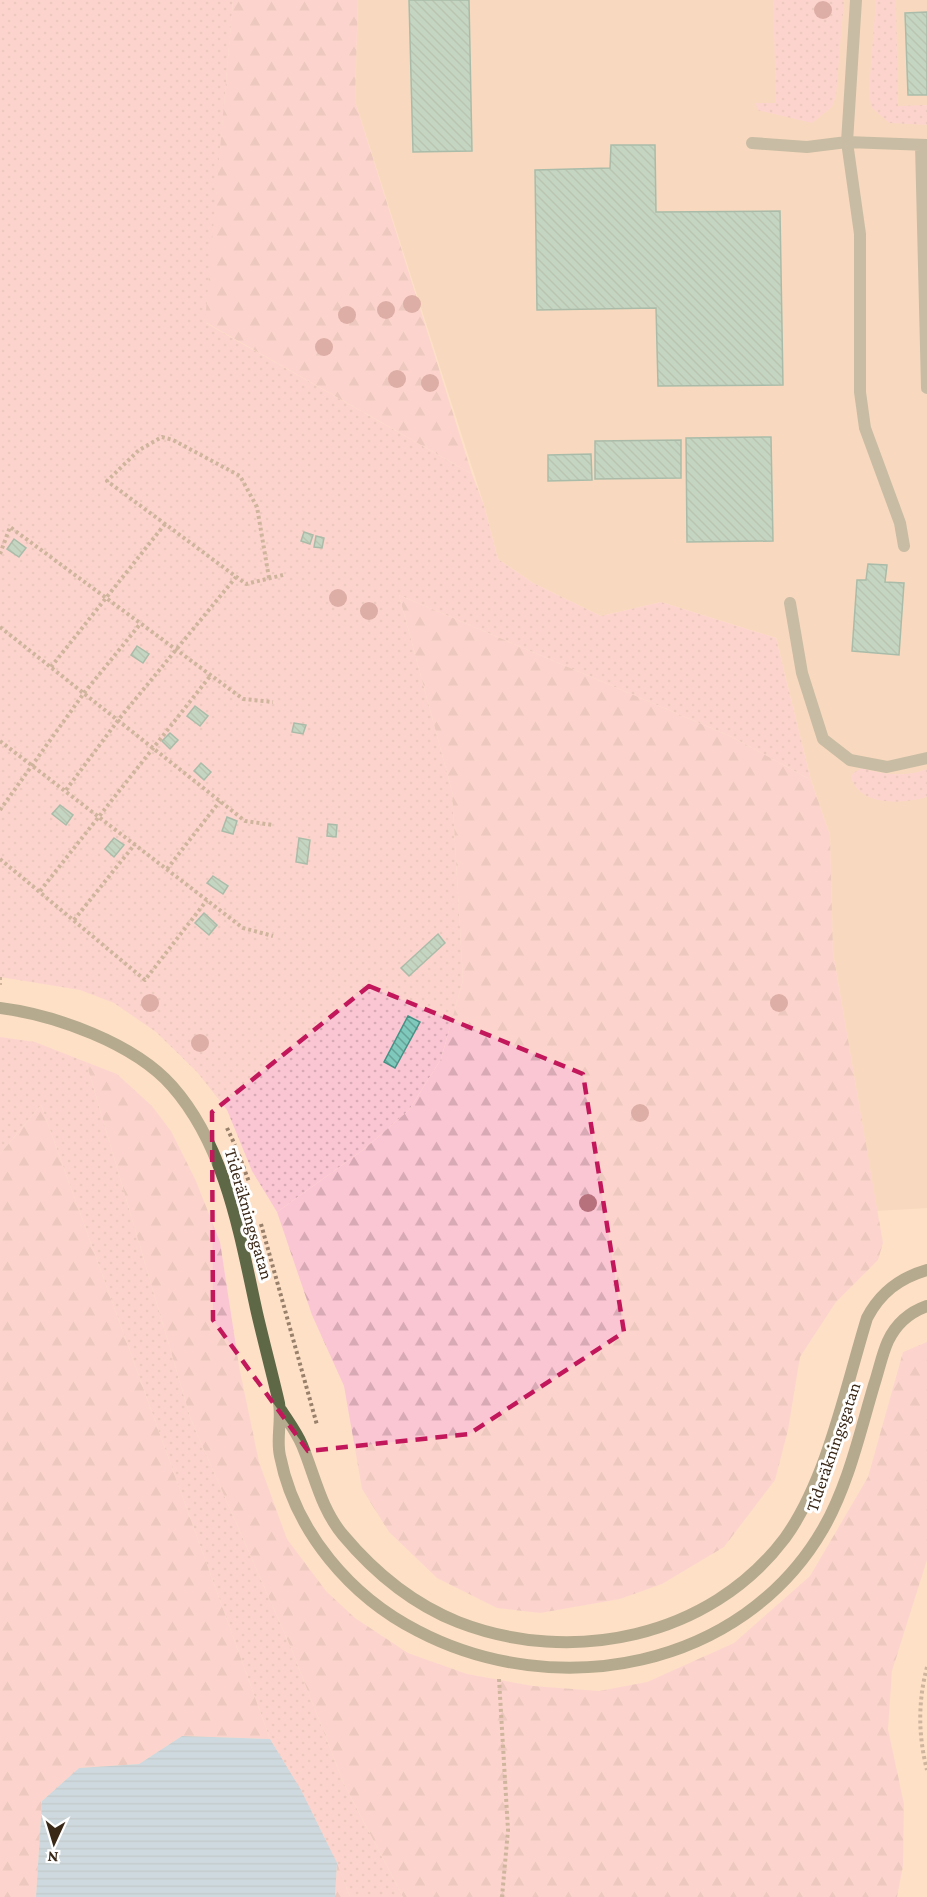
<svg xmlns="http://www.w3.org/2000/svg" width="927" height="1897" font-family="'Crimson Pro',serif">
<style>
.built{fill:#f1d1b5}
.grass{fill:url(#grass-dots)}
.forest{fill:url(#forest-firs)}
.water{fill:url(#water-rules)}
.building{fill:url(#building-back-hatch);stroke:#469185;stroke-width:1.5}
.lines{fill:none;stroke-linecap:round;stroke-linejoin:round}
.path{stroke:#98806b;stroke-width:4;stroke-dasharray:3 3;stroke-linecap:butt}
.lane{stroke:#8a917a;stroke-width:12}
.secondary{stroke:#5e6847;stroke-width:12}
.tree{fill:#b7717d}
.marked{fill:none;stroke:#c2185b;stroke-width:4.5;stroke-dasharray:12 8;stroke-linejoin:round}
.labels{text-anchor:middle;stroke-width:6;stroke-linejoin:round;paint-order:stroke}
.street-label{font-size:18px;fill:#3a2817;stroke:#fff}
</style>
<defs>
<pattern id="grass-dots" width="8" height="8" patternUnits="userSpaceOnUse" patternTransform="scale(1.5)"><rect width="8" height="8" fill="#fbc6d4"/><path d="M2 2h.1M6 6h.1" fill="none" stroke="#d8aab5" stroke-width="1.8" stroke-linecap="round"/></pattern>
<pattern id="forest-firs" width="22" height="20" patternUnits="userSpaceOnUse" patternTransform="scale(1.5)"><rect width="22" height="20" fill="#fbc6d4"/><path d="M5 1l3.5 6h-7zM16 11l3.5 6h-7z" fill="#d8aab5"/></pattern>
<pattern id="water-rules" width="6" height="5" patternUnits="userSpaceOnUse" patternTransform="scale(1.5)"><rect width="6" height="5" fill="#95d0fc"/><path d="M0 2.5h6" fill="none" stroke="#81b3d7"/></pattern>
<pattern id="building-back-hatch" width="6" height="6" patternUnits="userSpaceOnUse" patternTransform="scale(1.5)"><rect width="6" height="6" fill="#7ec9bb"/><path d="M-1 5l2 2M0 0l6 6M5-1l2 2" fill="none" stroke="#68a397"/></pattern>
</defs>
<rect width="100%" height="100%" fill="#fee0c7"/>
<!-- built -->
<path class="built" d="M358,0H927V1208L877,1211L833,952L830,835L811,780L776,638L661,602L601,616L533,583L498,559L484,505L355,101Z"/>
<!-- grass -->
<path class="grass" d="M0,0H233L206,323L472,474L484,505L498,559L533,583L601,616L661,602L776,638L811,780L732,737L399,595L452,791L463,980L441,1059L409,1110L363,1150L277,1212L252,1171L227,1110L197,1072L156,1032L114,1003L80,990L0,977Z
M773,0H844L836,96L832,107L812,123L757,110L756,103H776Z
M876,0H896L898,106L927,105V125L889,123L871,107L869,89Z
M862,768C883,775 906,777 927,769V797C904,804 859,807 851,777L853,773Z
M0,1037L35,1042L86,1062L191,1420L291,1648L344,1784L403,1897H350C329,1841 301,1790 270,1739L41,1105L0,1154Z"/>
<!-- forest -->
<path class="forest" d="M233,0H358L355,101L472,474L205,322Z
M399,595L732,737L811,780L830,835L833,952L883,1243L878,1260L836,1302L800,1357L788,1430L775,1480L724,1547L662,1584L620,1599L540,1613L497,1608L437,1578L389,1532L362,1489L344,1386L312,1315L277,1212L363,1150L409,1110L441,1059L463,980L452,791Z
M86,1062L117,1074L152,1106L171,1131L196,1181L220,1242L239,1366L259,1462L287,1539L326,1591L355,1618L408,1653L467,1674L533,1686L599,1691L647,1682L734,1643L810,1576L868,1477L903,1352L927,1342V1560L892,1671L888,1729L904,1804L903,1866L897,1897H403L344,1784L291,1648L191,1420Z
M41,1105L270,1739L182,1736L139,1764L79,1768L42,1801L36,1897H0V1154Z
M337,1863L350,1897H335Z"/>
<!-- water -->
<path class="water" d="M182,1736L270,1739L301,1790L337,1863L335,1897H36L42,1801L79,1768L139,1764Z"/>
<!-- building -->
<path class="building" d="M409,0H469L472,151L413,152Z
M927,12V95H908L905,13Z
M611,145H655L656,212L780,211L783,385L658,386L656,308L537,310L535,170L610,168Z
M771,437L773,541L687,542L686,438Z
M681,440V478L595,479V441Z
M591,454L592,480L548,481V455Z
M304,532L313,535L310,544L301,541Z
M316,536L324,538L322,548L314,547Z
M14,539L26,548L19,557L7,549Z
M868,564L887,565L885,582L904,583L899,655L852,651L857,580H866Z
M137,646L149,654L143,663L131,655Z
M195,706L208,716L200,726L187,716Z
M294,723L306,725L303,734L292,732Z
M170,733L178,740L170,749L162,741Z
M201,763L211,772L204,780L194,771Z
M60,805L73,815L66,825L52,814Z
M227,817L237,821L233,834L222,831Z
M328,824L337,825L336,837L327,836Z
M114,838L124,845L114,857L105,849Z
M299,838L310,840L307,864L296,862Z
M213,876L228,886L223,894L207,883Z
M204,913L217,925L209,935L195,923Z
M438,934L445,943L409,976L401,968Z
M408,1016L420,1022L395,1068L384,1062Z"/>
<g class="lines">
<!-- path -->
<path class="path" d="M0,554L10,527L243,699L273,702
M269,578L257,507L240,476L173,440L162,437L139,450L107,481L246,584L283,575
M0,627L245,821L273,825
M51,667L165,524
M0,741L243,928L273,936
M66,790L119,719L236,577
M0,810L84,693L141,623
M0,859L145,980L207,900
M167,869L220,801
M40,891L211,675
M74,920L135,844
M0,977V985
M227,1128L235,1145
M239,1155L249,1182
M261,1224L317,1425
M927,1667C918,1701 918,1735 927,1770
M499,1679L508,1830L502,1897"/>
<!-- lane -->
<path class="lane" d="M752,143L807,147L847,142L856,0
M921,145L927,388
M904,546L900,523L865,428L860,392V234L847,142L927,145
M790,603L802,673L823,739L850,760L887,767L927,758"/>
<!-- secondary -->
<path class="secondary" d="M0,1008C55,1015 134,1043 172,1086C226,1147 240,1236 257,1313C264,1343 272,1373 279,1403C282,1421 276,1439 280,1456C295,1532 351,1597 418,1631C556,1703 742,1669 823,1529C848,1486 860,1432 874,1385C879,1370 882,1354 888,1341C896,1324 910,1312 927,1306
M281,1410C288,1421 297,1433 302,1445C315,1476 321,1509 343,1535C374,1572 413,1604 458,1622C571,1666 710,1638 785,1538C827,1480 846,1386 867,1318C880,1293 899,1278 927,1270"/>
</g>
<!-- trees -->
<g class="tree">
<circle cx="823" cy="10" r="9"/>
<circle cx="412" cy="304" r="9"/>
<circle cx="386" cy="310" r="9"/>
<circle cx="347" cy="315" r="9"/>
<circle cx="324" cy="347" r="9"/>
<circle cx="397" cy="379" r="9"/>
<circle cx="430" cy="383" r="9"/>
<circle cx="338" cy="598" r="9"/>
<circle cx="369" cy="611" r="9"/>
<circle cx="150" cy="1003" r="9"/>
<circle cx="779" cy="1003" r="9"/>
<circle cx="200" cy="1043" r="9"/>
<circle cx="640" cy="1113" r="9"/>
<circle cx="588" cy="1203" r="9"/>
</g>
<!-- marked area -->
<path d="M0 0H927V1897H0ZM369,986L583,1074L624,1332L469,1434L308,1451L213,1320L212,1112Z" fill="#fee0c7" fill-opacity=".55" fill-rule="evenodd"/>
<path class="marked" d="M369,986L583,1074L624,1332L469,1434L308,1451L213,1320L212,1112Z"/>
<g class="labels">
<!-- street labels -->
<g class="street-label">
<text transform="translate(249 1214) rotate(74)" y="6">Tideräkningsgatan</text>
<text transform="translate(833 1447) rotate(-71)" y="6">Tideräkningsgatan</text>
</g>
</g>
<!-- north arrow -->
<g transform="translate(54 1843) rotate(184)" stroke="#ffffff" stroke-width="4.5" paint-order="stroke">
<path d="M0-4.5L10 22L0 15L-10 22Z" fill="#3a2817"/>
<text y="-9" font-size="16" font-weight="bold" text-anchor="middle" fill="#3a2817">N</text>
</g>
</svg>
